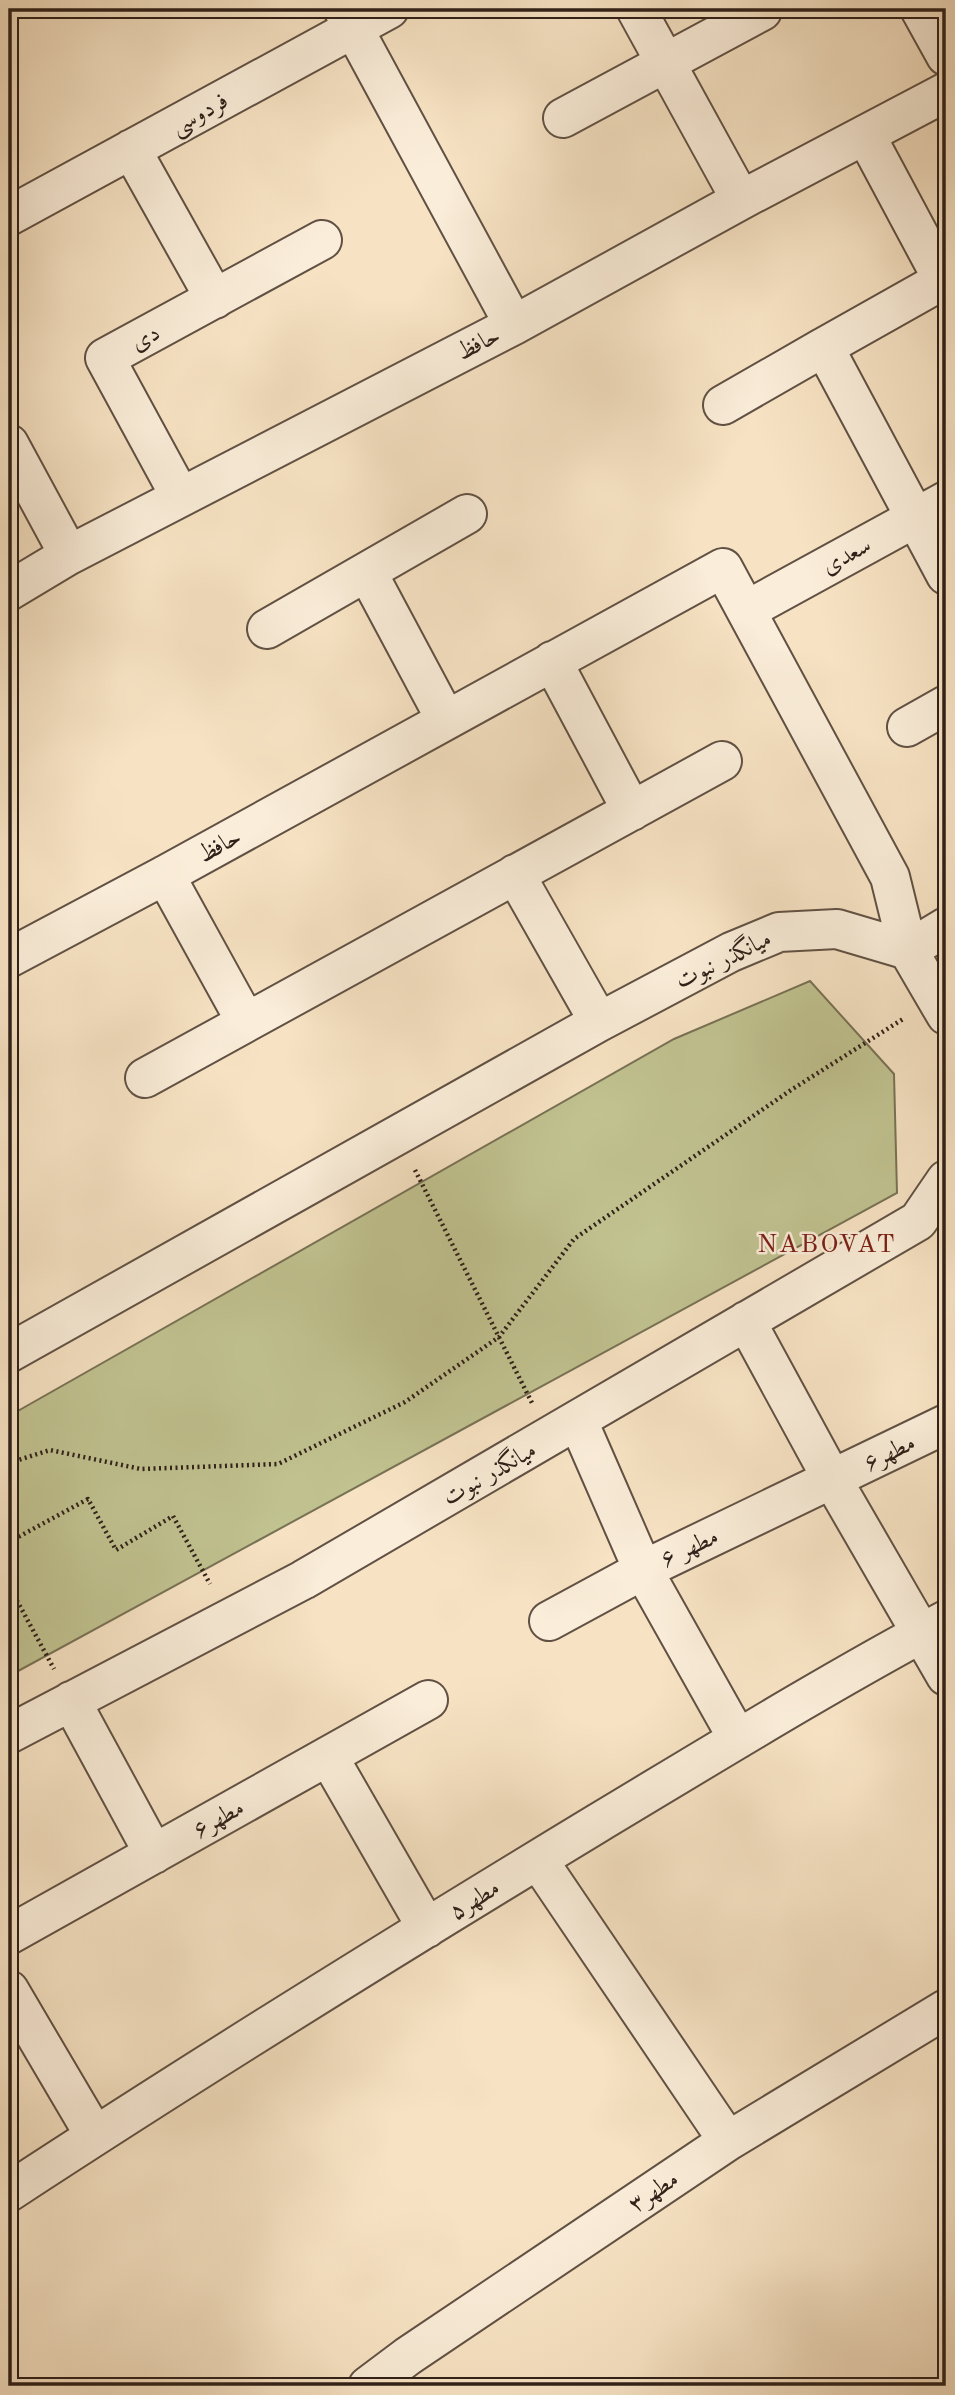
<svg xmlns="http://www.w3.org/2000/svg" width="955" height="2395" font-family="'Old Standard TT',Amiri,serif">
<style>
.green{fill:#c1c391;stroke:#787255;stroke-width:2}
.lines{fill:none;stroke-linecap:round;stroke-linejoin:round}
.minor-casing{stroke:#615144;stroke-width:42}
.path{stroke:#2f2019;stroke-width:4.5;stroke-dasharray:2 3.5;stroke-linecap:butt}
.minor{stroke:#faedd9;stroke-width:38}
.labels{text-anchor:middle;stroke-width:5;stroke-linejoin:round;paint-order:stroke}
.street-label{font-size:24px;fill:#2f2019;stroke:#faedd9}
.neighbourhood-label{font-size:26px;letter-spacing:2px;fill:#7a1f14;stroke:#faedd9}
</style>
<rect width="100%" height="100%" fill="#f7e3c4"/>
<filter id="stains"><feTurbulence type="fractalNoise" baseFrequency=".00286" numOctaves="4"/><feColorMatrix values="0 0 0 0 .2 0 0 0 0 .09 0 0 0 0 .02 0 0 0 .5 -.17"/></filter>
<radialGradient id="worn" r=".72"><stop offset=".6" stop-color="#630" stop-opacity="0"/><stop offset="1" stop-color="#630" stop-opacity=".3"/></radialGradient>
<!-- green -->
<path class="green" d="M810,981L894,1074L897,1193L9,1676V1416L674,1039Z"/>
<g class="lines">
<!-- minor casing -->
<g class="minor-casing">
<path id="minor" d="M343,9L514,325
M636,9L741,200
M920,9L946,56
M563,118L762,11
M131,149L215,299
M9,216L389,9
M824,347L943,280L866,136
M723,405L824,347L946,575
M9,444L69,555
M180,496L105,358L322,240
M367,572L446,720
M9,591L69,555L514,325L741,200L946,92
M747,610L946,501
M267,629L467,514
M552,661L632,811
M907,727L946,705
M515,874L599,1022
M165,875L246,1022
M908,950L946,927
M9,958L165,875L723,568L890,877L908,950L946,1015
M145,1078L722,761
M746,1321L832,1479L946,1676
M9,1353L599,1022L731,952L779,932L837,929L908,950
M578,1421L643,1570L738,1739
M549,1621L643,1570L946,1424
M71,1701L154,1854
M9,1734L303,1580L918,1221L946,1180
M328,1756L427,1928
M538,1860L728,2141
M9,1935L428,1700
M9,1990L95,2136
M9,2192C203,2065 400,1943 598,1823C713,1754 828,1683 946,1620
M368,2386L408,2356L728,2141L946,2009"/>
</g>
<!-- path -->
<path class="path" d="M415,1170L532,1403
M9,1463L50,1450L141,1469L278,1464L405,1402L499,1337L574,1239L791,1090L903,1019
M9,1542L88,1499L116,1550L173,1516L210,1584
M9,1586L54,1669"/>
<!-- minor -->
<use href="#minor" class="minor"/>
</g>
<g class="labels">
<!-- street labels -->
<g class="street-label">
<text transform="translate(199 113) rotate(-29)" y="8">فردوسی</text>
<text transform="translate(145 337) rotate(-28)" y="8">دی</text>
<text transform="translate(478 343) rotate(-27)" y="8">حافظ</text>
<text transform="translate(846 555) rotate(-29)" y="8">سعدی</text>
<text transform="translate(219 845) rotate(-29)" y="8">حافظ</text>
<text transform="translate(723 959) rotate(-26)" y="8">میانگذر نبوت</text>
<text transform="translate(889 1452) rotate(-26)" y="8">مطهر۶</text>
<text transform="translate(489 1473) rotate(-30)" y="8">میانگذر نبوت</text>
<text transform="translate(689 1547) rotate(-25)" y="8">مطهر ۶</text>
<text transform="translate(218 1818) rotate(-29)" y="8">مطهر۶</text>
<text transform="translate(474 1899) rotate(-32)" y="8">مطهر۵</text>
<text transform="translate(653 2191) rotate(-34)" y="8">مطهر۳</text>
</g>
<!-- neighbourhood labels -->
<g class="neighbourhood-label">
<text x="827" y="1252">NABOVAT</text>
</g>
</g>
<!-- margin -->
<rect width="955" height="2395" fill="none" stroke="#f7e3c4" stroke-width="35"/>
<rect x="10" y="10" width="934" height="2374" fill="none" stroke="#2f2019" stroke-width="3.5"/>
<rect x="18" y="18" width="920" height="2360" fill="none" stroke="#2f2019" stroke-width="2"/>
<rect width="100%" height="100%" filter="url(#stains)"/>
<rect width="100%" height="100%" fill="url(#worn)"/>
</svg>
